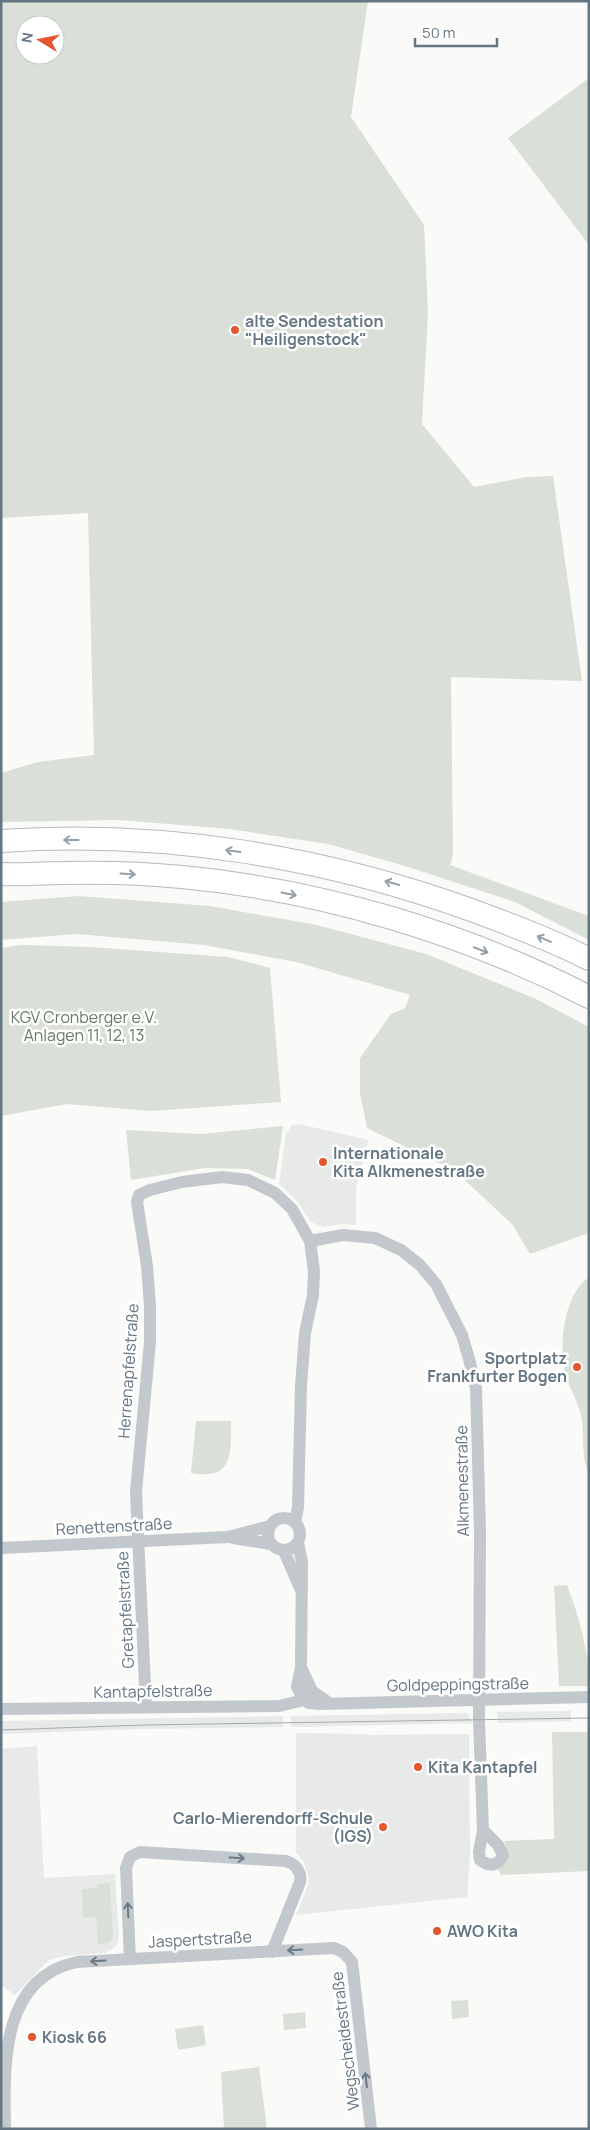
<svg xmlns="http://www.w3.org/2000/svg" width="590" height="2130" font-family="Manrope,sans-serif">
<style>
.built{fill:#e8e9e9}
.green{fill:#dadfd7;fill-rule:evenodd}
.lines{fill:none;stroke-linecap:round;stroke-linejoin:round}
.highway-casing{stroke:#b4b9bd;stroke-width:24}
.street{stroke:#c3c8cc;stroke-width:12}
.highway{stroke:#fff;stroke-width:22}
.tram{stroke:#a2aab0;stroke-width:1}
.oneway{stroke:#939fa8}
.oneway2{stroke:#6a7a87}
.poi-dot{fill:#e4572e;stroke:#fff;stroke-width:2}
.labels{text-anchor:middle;stroke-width:5;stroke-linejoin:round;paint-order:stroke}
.poi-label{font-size:16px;font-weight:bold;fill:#657683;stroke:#fff;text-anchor:start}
.park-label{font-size:16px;fill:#687a64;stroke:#fff}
.street-label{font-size:16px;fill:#657683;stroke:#fff}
</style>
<rect width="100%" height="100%" fill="#fafaf8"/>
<!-- built -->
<path class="built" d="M299,1124L369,1140L356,1188V1225L342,1224L323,1227L311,1222L296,1200L279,1184L286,1134L292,1125Z
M571,1711V1721L498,1723L497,1712Z
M467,1713L473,1723L291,1727V1716Z
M283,1716V1727L142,1729L1,1734V1721Z
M296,1733L366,1734V1735L469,1734L470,1856L467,1897L296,1915L307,1888L309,1878L303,1860L296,1853Z
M37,1746L44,1878L115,1874L119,1937L116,1947L104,1953L65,1956L49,1960L15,1995L1,1985V1749Z"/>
<!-- green -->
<path class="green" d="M1,1H368L351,117L424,225L428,312L422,424L474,487L527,477L553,476L582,681L451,677L453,855L450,865L589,916V940L515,902L405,866L328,844L230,829L118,820L1,822V773L38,762L94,755L88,513L1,518ZM25,25H55V55H25Z
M589,78V245L508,138Z
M79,896L210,906L317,925L426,954L534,998L589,1027V1233L530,1254L512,1224L455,1171L367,1128L360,1093V1058L391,1014L405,1008L410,995L296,962L204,945L77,934L1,940V902Z
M21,945L90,947L228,957L270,968L281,1102L151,1111L67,1104L1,1116V948Z
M283,1126L275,1180L248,1169L205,1168L131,1180L126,1130L201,1134Z
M589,1277V1475C580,1455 585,1435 581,1415C578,1402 572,1392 567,1380C558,1350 562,1296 589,1277Z
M196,1421H231C231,1452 234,1481 191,1473Z
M567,1585C579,1617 589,1651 589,1686H559L554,1586Z
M552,1732H589V1871L501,1875L498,1869L508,1853L504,1841L554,1839Z
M110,1883L113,1937L109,1943L98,1944L96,1917L83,1918L82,1889L97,1888V1884Z
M468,2000L469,2017L452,2019L451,2001Z
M305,2012L306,2028L284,2030L283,2014Z
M203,2025L206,2045L178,2050L175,2029Z
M259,2067L267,2129H224L221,2072Z"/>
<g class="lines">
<!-- highway casing -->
<g class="highway-casing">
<path id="highway" d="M1,841C161,830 323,856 474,911C512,925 552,940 589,959
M1,874C21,875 41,873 62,873C102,872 142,873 182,877C321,890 465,933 589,997"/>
</g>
<!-- street -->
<path class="street" d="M310,1241L343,1235L375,1238L401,1250L420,1265L436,1284L462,1335L469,1359L476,1388L480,1531L479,1720L483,1830L479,1852L480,1860C490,1867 498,1866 503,1855L498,1845L483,1830
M268 1534a16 16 0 1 1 32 0a16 16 0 1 1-32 0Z
M233,1538L271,1544
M298,1543L302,1562L301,1667L297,1687L304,1700L309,1703L320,1704L589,1697
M1,1548L228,1537L270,1526
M284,1551L300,1588
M301,1667L312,1691L329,1703
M146,1707L136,1492L150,1342V1306L147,1266L137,1202L139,1195L150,1190L182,1182L222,1177L248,1180L275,1193L292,1209L310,1241L314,1271L313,1295L305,1333L301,1386L298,1507L295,1522
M1,1709L279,1706L304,1700
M130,1959L126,1868L130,1857L140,1852L286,1861C295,1864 302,1871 300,1882L272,1952
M5,2129C4,2066 0,1978 77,1962L334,1948L343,1952L352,1962L371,2129"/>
<!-- highway -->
<use href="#highway" class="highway"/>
<!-- tram -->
<path class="tram" d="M1,1730L145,1725L589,1718"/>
</g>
<!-- one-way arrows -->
<defs><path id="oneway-shaft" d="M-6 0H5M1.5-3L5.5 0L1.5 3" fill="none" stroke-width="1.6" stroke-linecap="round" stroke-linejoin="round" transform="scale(1.25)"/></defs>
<g class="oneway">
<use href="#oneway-shaft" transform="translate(71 840) rotate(180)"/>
<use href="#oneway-shaft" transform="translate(233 851) rotate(-172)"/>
<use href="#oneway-shaft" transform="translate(128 874) rotate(4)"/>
<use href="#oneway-shaft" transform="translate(392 883) rotate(-164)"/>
<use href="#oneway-shaft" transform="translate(289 894) rotate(11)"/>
<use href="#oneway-shaft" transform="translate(544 939) rotate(-157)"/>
<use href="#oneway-shaft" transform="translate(481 950) rotate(21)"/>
</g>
<g class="oneway2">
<use href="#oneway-shaft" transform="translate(237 1858) rotate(3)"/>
<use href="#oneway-shaft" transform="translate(128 1910) rotate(-93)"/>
<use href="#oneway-shaft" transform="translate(295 1950) rotate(177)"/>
<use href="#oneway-shaft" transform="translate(98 1961) rotate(177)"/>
<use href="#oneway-shaft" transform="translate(366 2080) rotate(-97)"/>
</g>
<!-- markers -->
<g class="poi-dot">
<circle cx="235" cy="330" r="5"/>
<circle cx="323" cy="1162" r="5"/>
<circle cx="577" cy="1367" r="5"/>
<circle cx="418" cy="1767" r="5"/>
<circle cx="383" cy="1827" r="5"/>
<circle cx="437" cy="1931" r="5"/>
<circle cx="32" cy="2037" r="5"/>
</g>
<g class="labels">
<!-- poi labels -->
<g class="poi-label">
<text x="245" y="327">alte Sendestation<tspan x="245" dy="18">"Heiligenstock"</tspan></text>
<text x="333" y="1159">Internationale<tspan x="333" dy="18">Kita Alkmenestraße</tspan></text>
<text x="567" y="1364" text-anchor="end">Sportplatz<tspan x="567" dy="18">Frankfurter Bogen</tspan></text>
<text x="428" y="1773">Kita Kantapfel</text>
<text x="373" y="1824" text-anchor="end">Carlo-Mierendorff-Schule<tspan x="373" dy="18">(IGS)</tspan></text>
<text x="447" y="1937">AWO Kita</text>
<text x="42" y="2043">Kiosk 66</text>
</g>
<!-- park labels -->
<g class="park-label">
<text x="84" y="1023">KGV Cronberger e.V.<tspan x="84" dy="18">Anlagen 11, 12, 13</tspan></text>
</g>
<!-- street labels -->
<g class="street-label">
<text transform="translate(128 1371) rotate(-86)" y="6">Herrenapfelstraße</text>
<text transform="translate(462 1481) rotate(-91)" y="6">Alkmenestraße</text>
<text transform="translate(114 1526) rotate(-3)" y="6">Renettenstraße</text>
<text transform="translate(125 1610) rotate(-93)" y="6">Gretapfelstraße</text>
<text transform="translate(458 1684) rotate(-1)" y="6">Goldpeppingstraße</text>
<text transform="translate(153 1691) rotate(-1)" y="6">Kantapfelstraße</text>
<text transform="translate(200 1939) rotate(-3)" y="6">Jaspertstraße</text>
<text transform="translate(345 2041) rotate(-97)" y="6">Wegscheidestraße</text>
</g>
</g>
<!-- border -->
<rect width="590" height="2130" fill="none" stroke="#657683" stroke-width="5"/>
<!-- north arrow -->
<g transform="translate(40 40) rotate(280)"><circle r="24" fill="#ffffff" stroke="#c1c8cd"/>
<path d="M0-4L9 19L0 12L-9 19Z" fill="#e4572e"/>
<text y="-8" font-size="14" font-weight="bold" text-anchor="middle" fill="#657683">N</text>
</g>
<!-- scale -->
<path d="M415 38v8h82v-8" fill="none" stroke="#657683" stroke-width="2.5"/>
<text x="422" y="38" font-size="15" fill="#657683" stroke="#ffffff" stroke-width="4" paint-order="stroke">50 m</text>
</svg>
